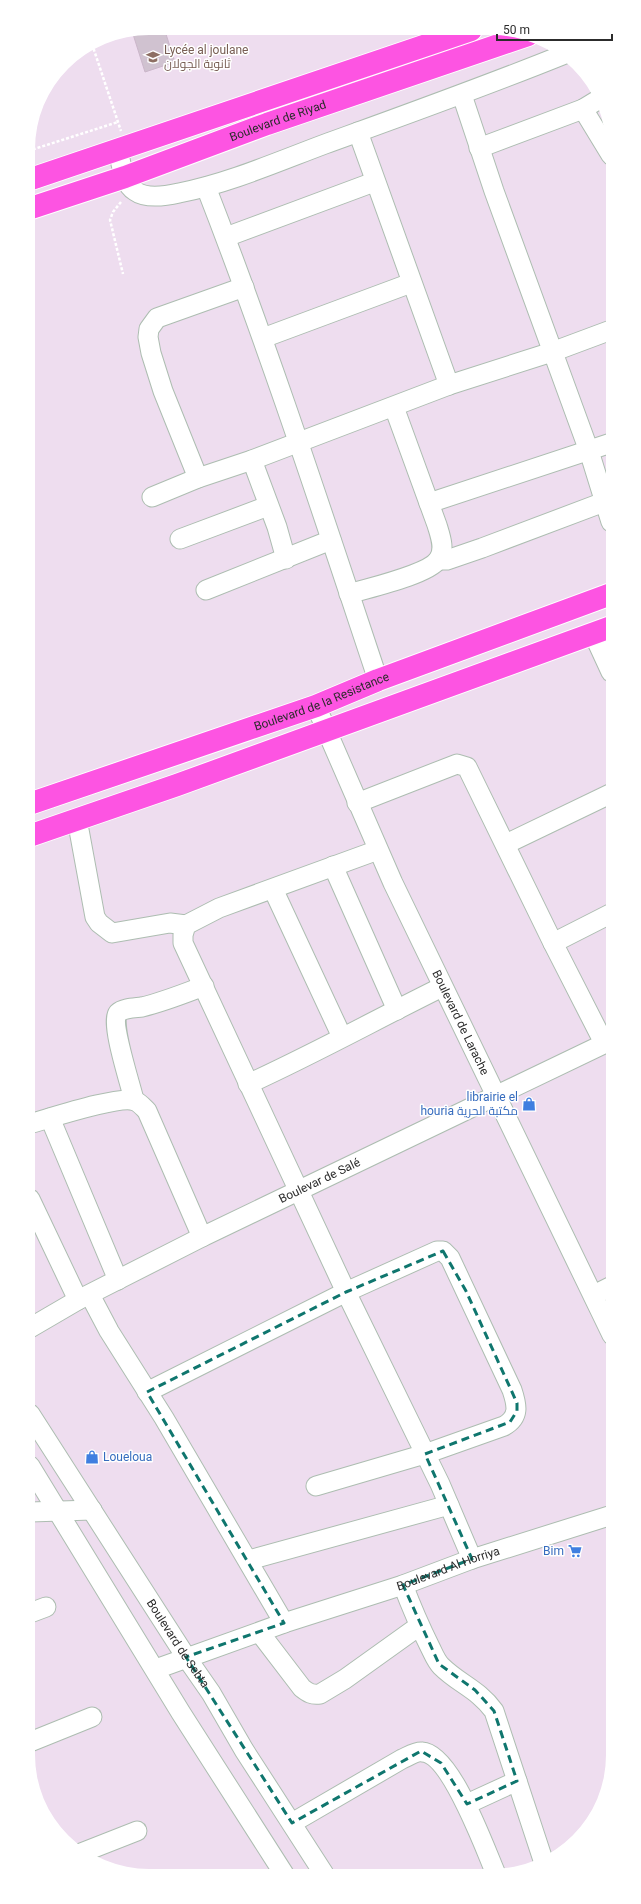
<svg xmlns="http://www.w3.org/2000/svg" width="641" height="1904" font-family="Roboto,Cairo,sans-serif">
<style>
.building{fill:#d0c2d0;stroke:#cbb6ca}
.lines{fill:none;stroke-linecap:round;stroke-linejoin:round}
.minor-casing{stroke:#adbdb1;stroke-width:21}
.major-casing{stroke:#fff;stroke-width:24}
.path{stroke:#fff;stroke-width:2.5;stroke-dasharray:3 2;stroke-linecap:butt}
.minor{stroke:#fff;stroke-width:19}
.major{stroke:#fd54e2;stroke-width:22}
.marked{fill:none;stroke:#0f766e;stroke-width:3;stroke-dasharray:8 5;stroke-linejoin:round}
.labels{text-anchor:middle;stroke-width:3;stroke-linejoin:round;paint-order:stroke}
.education-label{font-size:12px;fill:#785e54;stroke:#fff;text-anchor:start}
.street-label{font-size:12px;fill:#2c2c2c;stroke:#fff}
.shop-label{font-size:12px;fill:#366cbe;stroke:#fff;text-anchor:end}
</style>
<rect width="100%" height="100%" fill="#eeddef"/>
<!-- building -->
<path class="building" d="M149,28H164L175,62L145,72L132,31Z"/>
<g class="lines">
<!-- minor casing -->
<g class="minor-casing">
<g id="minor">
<path d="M462,95L494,191L589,451L611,522"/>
<path d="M583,109L611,155"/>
<path d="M358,132L449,385"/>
<path d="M479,148L583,109L601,98"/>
<path d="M118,150C121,162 123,184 135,191C146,199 166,196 179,193C229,183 277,162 325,144C405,115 486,86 565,54"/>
<path d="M206,187C269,349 323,515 378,680"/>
<path d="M226,237L374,182"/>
<path d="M263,338L411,283"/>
<path d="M252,460L277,527L286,559"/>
<path d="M198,478L163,391L151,353L148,337L149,329L157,318L244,287"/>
<path d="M152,497L198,478L252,460L449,385L552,352L611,330"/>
<path d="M429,503L611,443"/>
<path d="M180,539L268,506"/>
<path d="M438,560H447L482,548L604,502"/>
<path d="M206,590L331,540"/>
<path d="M349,594C368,588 427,575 438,560C446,550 440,535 437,525L394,407"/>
<path d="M593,633L611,672"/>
<path id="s1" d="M316,706L393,883L612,1335"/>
<path d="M357,803L457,764L467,767L553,943L604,1043"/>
<path d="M77,819L95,917L99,923L112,933L170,923L186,925"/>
<path d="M506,844L612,793"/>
<path d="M378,850L219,908L186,925L183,935V943L346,1292L440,1484L472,1559"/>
<path d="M333,866L397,1010"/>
<path d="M273,889L342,1037"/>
<path d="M553,943L612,913"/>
<path d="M248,1084C314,1054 377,1019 442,987"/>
<path d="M134,1100C131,1086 110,1023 118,1013C123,1008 135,1008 142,1007C163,1002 183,994 204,986"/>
<path d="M50,1118L118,1280"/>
<path d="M29,1124C48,1119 119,1095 135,1101C140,1103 143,1107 147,1111L202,1237"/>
<path d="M30,1199L78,1300"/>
<path d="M90,1295L109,1331L164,1418L284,1623"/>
<path d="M594,1295L612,1286"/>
<path id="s2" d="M30,1328L78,1300L202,1237L612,1040"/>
<path d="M147,1392L346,1292L437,1251H443L450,1258L512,1390C517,1405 520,1417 504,1426L425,1454L316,1486"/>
<path id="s3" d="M30,1414L186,1657L211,1693L244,1750L324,1874"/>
<path d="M30,1466L181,1713L284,1874"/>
<path d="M30,1512L92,1510"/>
<path d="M249,1560L449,1505"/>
<path d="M403,1585C411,1606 420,1627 430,1647C433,1653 436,1661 441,1666C459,1684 478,1689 494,1711L544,1863"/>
<path d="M30,1613L46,1607"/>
<path d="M260,1633L302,1688C308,1693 312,1695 320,1694L345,1679L419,1626"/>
<path id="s4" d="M156,1669L284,1623L403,1585L472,1559L612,1515"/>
<path d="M30,1742L92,1717"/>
<path d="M467,1804L517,1781"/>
<path d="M292,1823L402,1759C407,1757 416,1751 422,1752C451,1753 485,1849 496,1874"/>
<path d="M81,1853L137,1831"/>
</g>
</g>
<!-- major casing -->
<g class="major-casing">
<g id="major">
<path d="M28,180L471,30"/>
<path id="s5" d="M28,209L125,177L267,124L528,35"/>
<path id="s6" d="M29,804L316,706L378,680L611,594"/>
<path d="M29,836L177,785L611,627"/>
</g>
</g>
<!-- path -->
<path class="path" d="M92,44L121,131
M28,151L118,122
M121,202L113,212L110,220L123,274"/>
<!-- minor -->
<use href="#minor" class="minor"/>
<!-- major -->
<use href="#major" class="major"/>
</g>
<!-- marked area -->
<path class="marked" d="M443,1251L466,1291L517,1403V1411L510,1422L425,1454L472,1559L403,1585L439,1664L475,1690L494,1711L517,1781L467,1804L441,1763L421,1751L292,1823L186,1657L284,1623L147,1392L346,1292Z"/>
<!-- icons -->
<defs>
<g id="school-bare" transform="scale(1.08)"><path d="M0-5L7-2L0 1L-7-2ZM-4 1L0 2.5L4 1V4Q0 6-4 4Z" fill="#8d6e63" stroke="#fff" stroke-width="2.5" paint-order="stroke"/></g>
<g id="shop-bare" transform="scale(1.08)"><path d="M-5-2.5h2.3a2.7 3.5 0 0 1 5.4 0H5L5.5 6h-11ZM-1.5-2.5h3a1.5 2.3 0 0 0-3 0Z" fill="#3f7fe0" stroke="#fff" stroke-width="2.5" paint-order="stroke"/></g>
<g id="supermarket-bare" transform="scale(1.08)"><path d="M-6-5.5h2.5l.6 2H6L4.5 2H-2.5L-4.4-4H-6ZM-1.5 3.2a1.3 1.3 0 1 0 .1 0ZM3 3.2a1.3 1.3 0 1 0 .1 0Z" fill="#3f7fe0" stroke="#fff" stroke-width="2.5" paint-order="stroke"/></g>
</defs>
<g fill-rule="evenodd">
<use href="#school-bare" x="153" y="57"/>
<use href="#shop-bare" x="529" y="1104"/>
<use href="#shop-bare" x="92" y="1457"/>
<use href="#supermarket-bare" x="575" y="1551"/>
</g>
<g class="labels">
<!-- education labels -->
<g class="education-label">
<text x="164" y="54">Lycée al joulane<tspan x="164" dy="14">ثانوية الجولان</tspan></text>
</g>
<!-- street labels -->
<g class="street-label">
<text dy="4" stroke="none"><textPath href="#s5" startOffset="265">Boulevard de Riyad</textPath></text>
<text dy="4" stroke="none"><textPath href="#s6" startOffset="310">Boulevard de la Resistance</textPath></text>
<text dy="4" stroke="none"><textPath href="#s1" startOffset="348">Boulevard de Larache</textPath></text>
<text dy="4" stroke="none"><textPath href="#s2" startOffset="325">Boulevar de Salé</textPath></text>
<text dy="4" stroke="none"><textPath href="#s4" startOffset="309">Boulevard Al Horriya</textPath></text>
<text dy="4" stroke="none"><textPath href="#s3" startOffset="273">Boulevard de Sebta</textPath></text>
</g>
<!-- shop labels -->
<g class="shop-label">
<text x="518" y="1101">librairie el<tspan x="518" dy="14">houria مكتبة الحرية</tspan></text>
<text x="103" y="1461" text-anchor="start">Loueloua</text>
<text x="564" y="1555">Bim</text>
</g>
</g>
<!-- crop -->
<path d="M0 0H641V1904H0ZM149 35H492A114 114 0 0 1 606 149V1755A114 114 0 0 1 492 1869H149A114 114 0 0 1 35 1755V149A114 114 0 0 1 149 35Z" fill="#fff" fill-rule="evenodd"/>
<!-- scale -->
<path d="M497 34v6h115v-6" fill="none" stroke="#2c2c2c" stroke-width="2"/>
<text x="503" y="34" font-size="12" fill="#2c2c2c" stroke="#ffffff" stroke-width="3" paint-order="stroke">50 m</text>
</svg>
